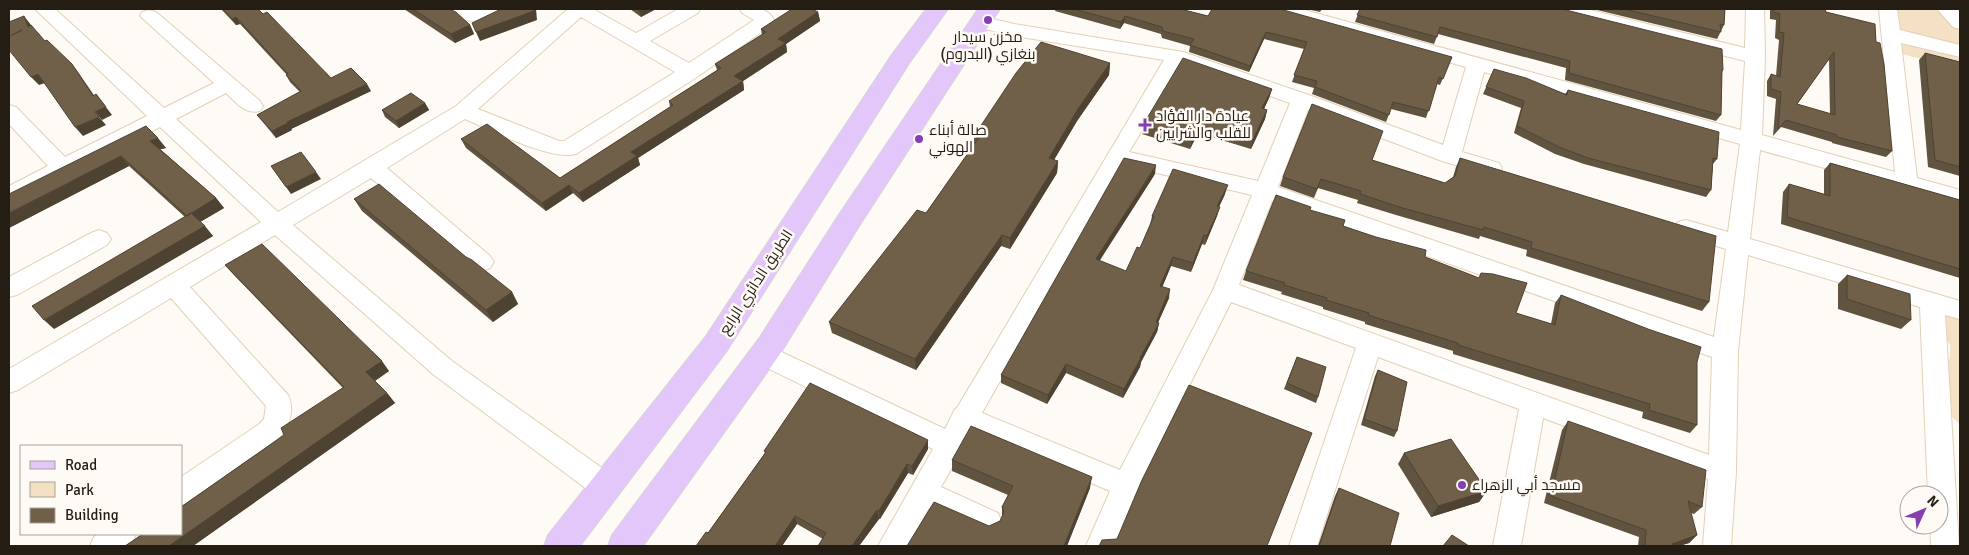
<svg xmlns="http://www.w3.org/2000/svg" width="1969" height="555" font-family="Signika,Cairo,sans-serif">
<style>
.green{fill:#f4e0c5}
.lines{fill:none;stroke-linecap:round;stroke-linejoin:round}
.minor-casing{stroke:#e3d0b6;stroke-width:2}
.major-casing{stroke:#d8d6d5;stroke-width:2}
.minor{fill:#fff;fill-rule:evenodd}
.major{fill:#e3c7fa;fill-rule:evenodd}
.wall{fill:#60533f;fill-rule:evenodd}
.shaded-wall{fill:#4e4333}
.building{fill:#706049;stroke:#4e4333;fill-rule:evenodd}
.poi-dot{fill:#853fb3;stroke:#fefaf5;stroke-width:2}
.labels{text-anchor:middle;stroke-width:5;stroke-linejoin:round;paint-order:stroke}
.poi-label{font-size:15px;fill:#241d14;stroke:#fefaf5;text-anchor:start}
.street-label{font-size:15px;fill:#241d14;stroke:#fefaf5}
</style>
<rect width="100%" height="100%" fill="#fefaf5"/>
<!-- green -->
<path class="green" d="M1891,9H1960V69L1898,53Z
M1948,310L1960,314V424L1947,413L1937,375L1950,358V345L1938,325Z"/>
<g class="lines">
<!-- minor casing -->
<g class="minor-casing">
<path id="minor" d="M35,9H55L164,108L214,83L140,16L142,12L149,10L156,12L260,101L263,106L260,111C245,115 237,103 226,93L176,119L278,212L456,106L568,9H593L636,33L678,9H700L698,13L650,41L689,63L754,20L742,13L740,9C753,9 767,6 774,20L766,29L697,77L576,154C551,161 490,130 465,119L387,168L490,256L494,262L490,268L482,271L474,268L371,178L293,225L452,361L616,478L620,487L616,496L606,499L596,496L434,375L275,235L190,287L288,395C296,412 288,429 276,441L191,502L181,505V477L258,425L264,419L266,406L171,298L18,390L9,393V369L261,222L160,127L17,201L9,203V186L48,166L9,124V105L16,107L65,157L147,116ZM581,17L675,72L564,141H559L478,109Z
M446,9H499C489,24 455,25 446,9Z
M1272,9H1301L1741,130L1745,61L1557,13L1555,9H1586L1745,48L1746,9H1764L1765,57L1762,135L1895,172L1879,9H1897L1900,30L1960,45V57L1901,43L1917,178L1960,190V206L1760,150L1750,239L1960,301V319L1945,315L1959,546H1931L1930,525H1939V495H1928L1920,307L1748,255L1738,351L1736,472L1731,546H1703L1708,479L1543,418L1521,546H1493L1519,409L1378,357L1317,546H1289L1356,348L1231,302L1138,488L1114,546H1086L1110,491L972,432L941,487L998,513L1002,522L998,531L988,535L929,508L907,546H878L933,449L755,362L751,355L755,348L764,345L773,348L945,429L955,409L957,408L1164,60L1014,36L973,26L970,22L973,18L980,16L1014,24L1183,52L1309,95L1443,145L1466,67L1274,13ZM1181,65L1290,103L1258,181L1129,152ZM1484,72L1740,144L1728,232L1686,220L1678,222L1675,228L1678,234L1726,249L1714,337L1278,187L1308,110L1442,161L1491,176L1499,173L1502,168L1499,163L1462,152ZM1122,165L1252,195L1213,290L1120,470L982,413ZM1272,201L1712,357L1709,455L1239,285Z
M1937,9H1957L1960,12V29L1953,27Z
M99,230L107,233L111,239L107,245L17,295L9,297V277L91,233Z
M98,534H136L132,543L128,546H90L94,537Z"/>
</g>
<!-- major casing -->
<g class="major-casing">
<path id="major" d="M926,9H948L910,62L726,352L580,546H544L548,535L706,336L893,53Z
M978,9H1000L861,223L780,354L643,546H608L612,535L760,337L842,210Z"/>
</g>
<!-- minor -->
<use href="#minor" class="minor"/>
<!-- major -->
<use href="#major" class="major"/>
</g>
<!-- wall -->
<path class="wall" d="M221,9H258L331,78L371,91L291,129L292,130L276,138L262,121L257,115L300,92L290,82L286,75H287L240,24L236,25Z
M404,9H449L470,25L474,34L455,43Z
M630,9H656L641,17Z
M1056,9H1180L1208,16L1452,57L1440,85L1437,84L1426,118L1391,109L1386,122L1312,94L1314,88L1292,82L1304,49L1264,39L1249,72L1189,52L1190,46L1162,38L1161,34L1124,23L1120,29L1055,11Z
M1307,9H1322L1320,12Z
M1360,9L1723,70L1722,72L1721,115L1716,121L1565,80L1566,68L1438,34L1434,44L1355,22Z
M1593,9H1725L1724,25L1717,39Z
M1770,9H1825L1826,12L1876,42L1892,151L1886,157L1832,143V142L1781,127L1773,136L1776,99L1767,96V81L1771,74L1776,76L1779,40L1775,38L1776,20L1770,19ZM1829,59L1830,114L1797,104Z
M818,12L820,21L786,44L787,52L743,81L744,90L638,158L640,165L583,202L573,193L546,211L466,148L461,139L560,178L670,107L669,101L717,70L715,64L762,35L761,29Z
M1925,53L1960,62V176L1928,167L1919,60Z
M1110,63L1109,75L1077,121L1054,160L1058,161L1057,173L1010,249L1001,246L916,370L832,333L829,322L926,213L974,145V136Z
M1494,69L1565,94L1568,90L1717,159L1713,164L1711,190L1706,197L1584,164L1555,154L1514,133L1521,108L1483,94Z
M1272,89L1269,98L1264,109L1267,110L1265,119L1251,149L1198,133L1190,149L1142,134L1143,125Z
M425,103L429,110L399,128L385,117L382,110Z
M146,126L166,148L160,149L216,198L224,208L200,222L213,236L54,329L185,217L129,166L9,228Z
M1460,158L1709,302L1702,311L1526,256L1527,250L1480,236L1479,239L1396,215L1357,203L1358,200L1318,188L1314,198L1280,186L1283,177L1372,160L1410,172L1445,183L1453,177L1456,167Z
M1830,163L1960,200V278L1781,224L1783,192L1789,184L1824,194V170Z
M1155,174L1099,261L1126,271L1140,248L1150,225L1152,216L1225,194L1219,207L1217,216L1205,245L1202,244L1191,272L1171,266L1162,287L1169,298L1158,323H1159L1157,332L1141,362L1140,367L1123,398L1066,373L1047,404L1001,383V375Z
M354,199L466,257L512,292L518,304L493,322L362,211Z
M1310,210L1343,226L1425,257L1516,313L1551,324L1555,303L1561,295L1697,362V425L1690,433L1642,418L1643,412L1453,354V351L1365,324V322L1323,309V307L1281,294L1282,292L1243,280L1246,271Z
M225,265L389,371L375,381L387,393L395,403L193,546H125L284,435L343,388L234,275Z
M1847,275L1911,320L1901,329L1838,309V284Z
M1297,357L1318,397L1316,403L1284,389Z
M1378,370L1397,431L1394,437L1361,425L1375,376Z
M1568,421L1702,507L1694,514L1691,513L1697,535L1689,543L1679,546H1638L1639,537L1544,503L1562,430Z
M928,449L913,475L908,473L880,519H879L859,546H818L823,539L797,524L782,546H696L708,533L765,453L764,451Z
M1404,453L1487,491L1479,502L1431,517L1398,464Z
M952,460L1090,488L1067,546H907L989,526L1000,521L1002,517V507L1008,495L952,471Z
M1339,488L1390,546H1318L1335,496Z"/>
<!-- shaded-wall -->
<path class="shaded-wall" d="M533,9H536L537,20L480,41L476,32Z
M642,9H656L641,17L639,10Z
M818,12L820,21L786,44L787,52L743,81L744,90L638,158L640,165L583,202L579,193L778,39Z
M24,16L31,25L35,35L28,27Z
M1125,16L1124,23L1120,29L1121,22Z
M236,17L240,24L236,25L232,19Z
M470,25L474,34L455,43L451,34Z
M1266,32L1264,39L1249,72L1250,66Z
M1110,63L1109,75L1077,121L1048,170L1049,158L1078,109Z
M72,64L78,72L100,104L93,96Z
M38,74L45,83L39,85L31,77Z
M367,84L371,91L291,129L292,130L276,138L272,131L287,122Z
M1272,89L1269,98L1260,117L1262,108Z
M96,94L112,115L102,120L95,112Z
M425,103L429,110L399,128L396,121Z
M1267,110L1265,119L1251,149L1253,140Z
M99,117L106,125L83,136L75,127Z
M1199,125L1198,133L1190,149L1192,140Z
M158,138L166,148L158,150L150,141Z
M121,156L129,166L9,228V213Z
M1058,161L1057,173L1010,249V238Z
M1156,165L1155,174L1095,268L1096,259Z
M316,172L321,179L291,194L286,187Z
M569,185L573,193L546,211L542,203Z
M1228,185L1225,194L1215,215L1217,206Z
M216,198L224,208L195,225L187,216Z
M1220,207L1217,216L1205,245L1207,236Z
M205,226L213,236L54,329L44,320Z
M1002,235L1001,246L916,370L915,359Z
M1204,235L1202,244L1191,272L1193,263Z
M1173,257L1171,266L1159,295L1160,286Z
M1170,289L1169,298L1154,331L1156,322Z
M512,292L518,304L493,322L486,310Z
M1159,323L1157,332L1141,362L1140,367L1123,398L1124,389L1140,358Z
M382,361L389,371L373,382L366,372Z
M1066,364V373L1047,404L1048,395Z
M387,393L395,403L193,546H169Z
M928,440V449L913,475L912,466Z
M907,464L908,473L880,519L879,511Z
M1092,477L1090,488L1067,546H1064Z
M1487,491L1479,502L1431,517L1438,506Z
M877,510L879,519L859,546H852Z
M795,516L797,524L782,546H775Z
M1697,535L1689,543L1679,546H1670L1672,544Z"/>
<!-- building -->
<path class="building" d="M223,9H258L263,14L267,12L331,78L351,68L367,84L287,122L288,123L272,131L257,115L301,91L286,75L288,74L236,17L232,19Z
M413,9H449L456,12L470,25L451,34Z
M501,9H533L534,11L476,32L472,23Z
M792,9H812L818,12L778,39L786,43L734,76L743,81L631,152L637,156L579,193L569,185L542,203L461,139L487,124L560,178L673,105L669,101L721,68L715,64L766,32L761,29Z
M1074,9H1180L1208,16L1212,9H1280L1452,57L1443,79L1439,77L1429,111L1393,102L1389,115L1315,87L1317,81L1294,75L1307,42L1266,32L1250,66L1190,45L1194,39L1163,31L1162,27L1125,16L1121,22Z
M1360,9H1562L1722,49L1723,70H1722L1721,115L1569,73L1570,61L1440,27L1437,37L1357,15Z
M1624,9H1725L1724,25L1720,24L1721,32Z
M1774,9H1825L1826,12L1875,24L1876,42L1880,43L1884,64L1892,151L1837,137V135L1786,120L1778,129L1781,92L1771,89V74L1780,77L1784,33L1779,32L1780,14L1774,12ZM1834,52L1835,115L1797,104Z
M24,16L28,27L31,25L45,41L47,40L72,64L93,96L96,94L106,107L95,112L99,117L75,127L38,74L31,77L9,50V37L22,30L9,36V22Z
M1041,42L1110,63L1078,109L1049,158L1058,161L1010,238L1002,235L915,359L829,322L917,210L926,213L980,136H974L1016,73Z
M1925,53L1960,62V167L1935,160Z
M1183,58L1272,89L1262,108L1267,110L1253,140L1199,125L1192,140L1143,125Z
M1494,69L1526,78L1567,95L1568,90L1719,132L1717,159L1713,158L1711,190L1588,158L1559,147L1517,126L1524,101L1486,87Z
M411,93L425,103L396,121L382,110Z
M1312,104L1383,131L1372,160L1410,172L1445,183L1455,176L1460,158L1716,236L1709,302L1531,248L1532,242L1484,227L1483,230L1399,207L1360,194L1361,191L1321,179L1317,189L1283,177Z
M146,126L158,138L150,141L216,198L187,216L121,156L9,213V194Z
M301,152L316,172L286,187L271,166Z
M1124,158L1156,165L1096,259L1126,271L1137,247L1140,248L1154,216H1152L1173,169L1228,185L1217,206L1220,207L1207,236L1204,235L1193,263L1173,257L1160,286L1170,289L1156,322L1159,323L1140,358H1141L1124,389L1066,364L1048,395L1001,375Z
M1830,163L1960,200V269L1787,217L1789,184L1830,196Z
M379,184L466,257L472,260L512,292L486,310L354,199Z
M1276,195L1311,207L1310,210L1345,220L1343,226L1376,237L1426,250L1425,257L1479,278L1481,273L1493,274L1527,283L1516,313L1555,325L1561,295L1648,329L1701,347L1697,362V425L1649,410L1650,404L1458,345V343L1368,315L1369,313L1326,300L1327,298L1284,285L1285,283L1246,271Z
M191,213L205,226L44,320L32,306Z
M262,244L382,361L366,372L387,393L169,546H125L143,534H181V507L284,435L281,428L344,387L225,265Z
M1847,275L1910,294L1911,320L1847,299Z
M1297,357L1326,367L1318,397L1287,383Z
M1378,370L1407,382L1397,431L1364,419Z
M810,383L928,440L912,466L907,464L879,511L877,510L852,546H818L826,533L795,516L775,546H696L706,532L708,533L766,452L764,451Z
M1189,385L1312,433L1267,546H1099L1102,540L1117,539L1142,480Z
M1568,421L1706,470L1702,507L1688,501L1697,535L1672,544L1678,546H1645L1646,530L1551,496Z
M971,426L1092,477L1064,546H907L934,502L989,526L1000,521L1004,512L1002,507L1013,486L952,460Z
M1451,439L1487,491L1438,506L1404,453Z
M1339,488L1399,513L1390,546H1319Z
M1452,535L1469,546H1443Z"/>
<!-- markers -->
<g class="poi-dot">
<circle cx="988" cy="20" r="5"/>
<path d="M1142.5 117.5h5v5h5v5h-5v5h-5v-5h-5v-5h5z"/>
<circle cx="919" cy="139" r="5"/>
<circle cx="1462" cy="485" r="5"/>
</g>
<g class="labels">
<!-- poi labels -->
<g class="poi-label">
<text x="988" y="42" text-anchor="middle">مخزن سيدار<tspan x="988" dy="17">بنغازي (البدروم)</tspan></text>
<text x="1156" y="121">عيادة دار الفؤاد<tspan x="1156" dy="17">للقلب والشرايين</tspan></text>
<text x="929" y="135">صالة أبناء<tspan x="929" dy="17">الهوني</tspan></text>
<text x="1472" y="490">مسجد أبي الزهراء</text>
</g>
<!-- street labels -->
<g class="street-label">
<text transform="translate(756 282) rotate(-57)" y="5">الطريق الدائري الرابع</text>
</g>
</g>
<!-- border -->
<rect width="1969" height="555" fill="none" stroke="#241d14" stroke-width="20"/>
<!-- legend -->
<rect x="20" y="445" width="162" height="90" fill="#fefaf5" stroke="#a7a29b"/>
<rect x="30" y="461" width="25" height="8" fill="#e3c7fa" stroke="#a7a29b"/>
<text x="65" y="470" font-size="15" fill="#241d14">Road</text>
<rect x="30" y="482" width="25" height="15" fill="#f4e0c5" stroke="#a7a29b"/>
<text x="65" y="495" font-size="15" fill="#241d14">Park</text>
<rect x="30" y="508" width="25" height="15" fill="#706049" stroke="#a7a29b"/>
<text x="65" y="520" font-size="15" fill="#241d14">Building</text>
<!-- north arrow -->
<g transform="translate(1924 510) rotate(46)"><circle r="24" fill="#fefaf5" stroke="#a7a29b"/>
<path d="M0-4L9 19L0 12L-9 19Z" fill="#853fb3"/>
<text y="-8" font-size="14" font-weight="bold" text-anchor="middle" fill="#241d14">N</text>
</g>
</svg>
